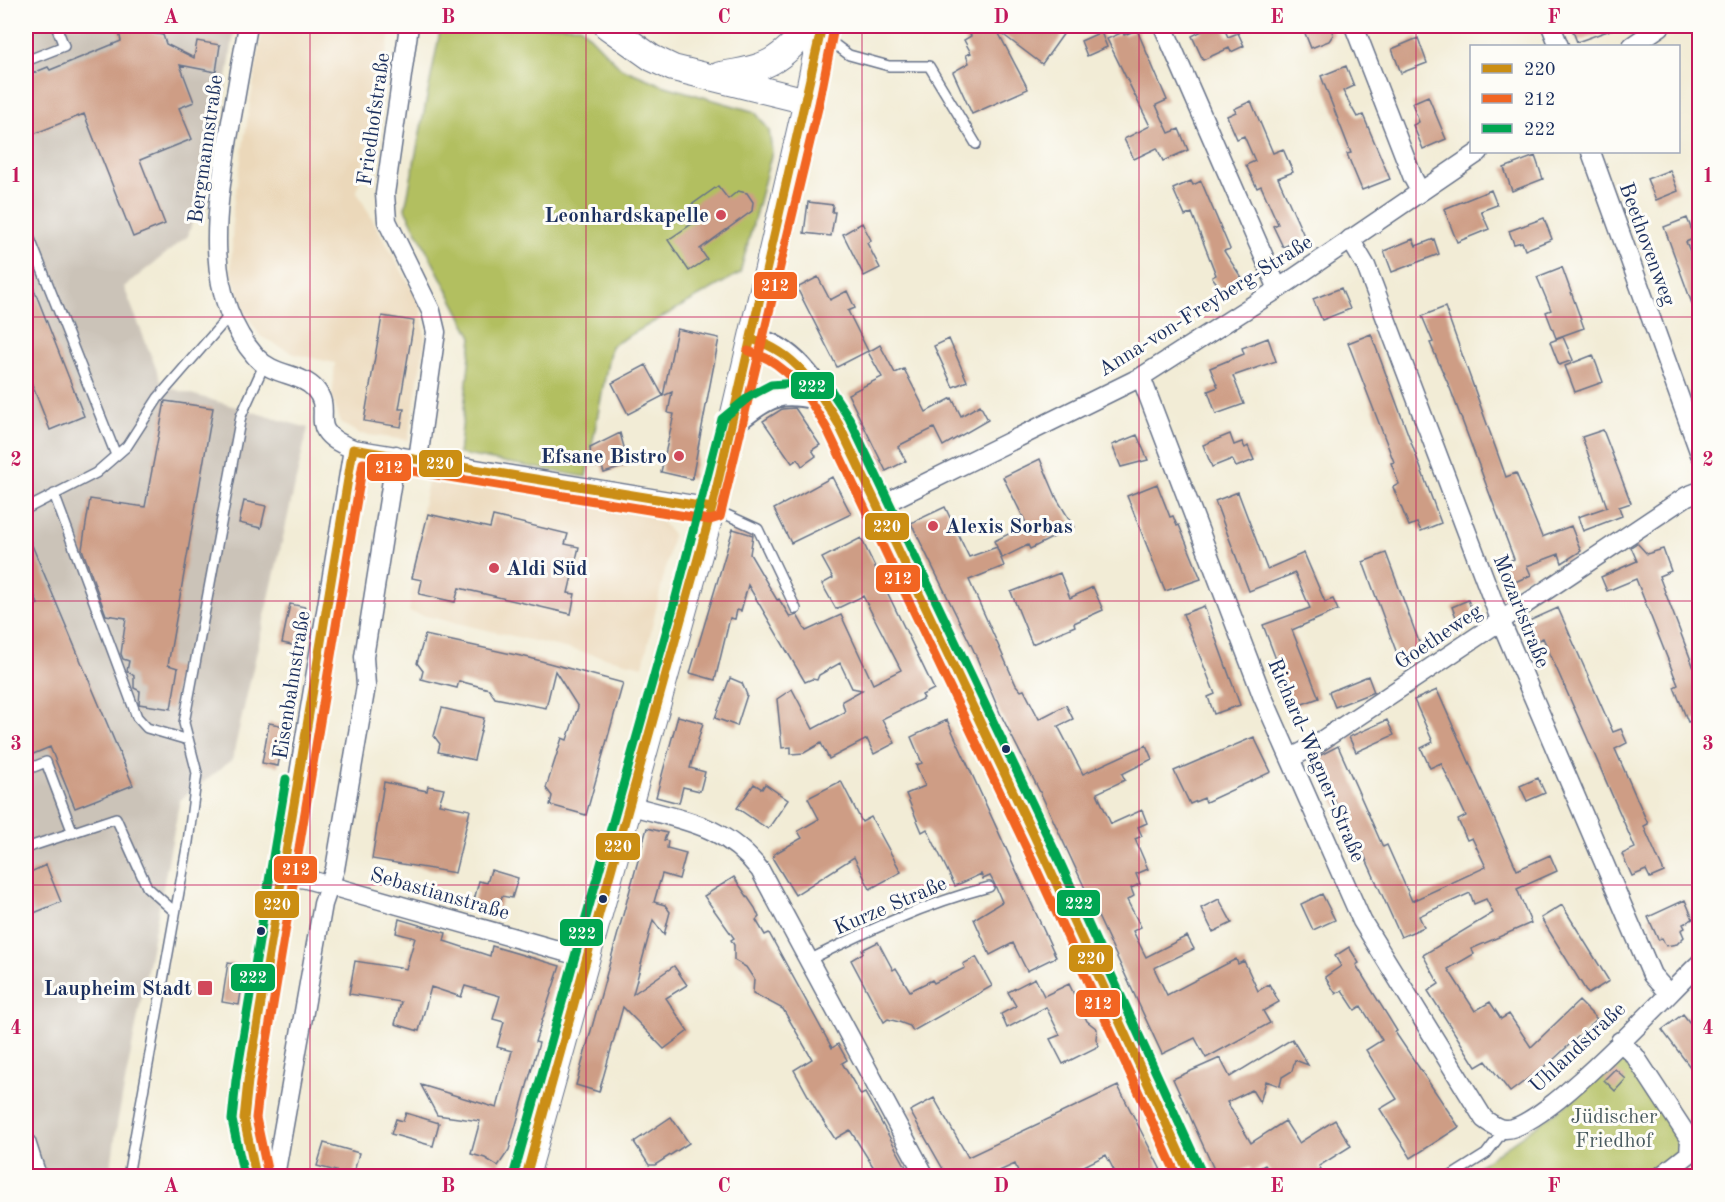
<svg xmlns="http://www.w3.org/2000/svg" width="1725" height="1202" font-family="'Old Standard TT',serif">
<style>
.built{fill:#ebd8ba}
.industrial{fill:#cbc3b8}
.green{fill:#b2bf61;stroke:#667760;stroke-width:1.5}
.building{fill:#ce9d85}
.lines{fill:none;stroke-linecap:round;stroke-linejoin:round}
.service-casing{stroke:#667188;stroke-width:12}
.minor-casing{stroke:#667188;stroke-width:21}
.tertiary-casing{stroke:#667188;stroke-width:26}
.secondary-casing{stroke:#667188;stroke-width:28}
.service{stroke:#fff;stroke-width:9}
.minor{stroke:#fff;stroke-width:18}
.tertiary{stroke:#fff;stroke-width:22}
.secondary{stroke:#fff;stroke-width:26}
.bus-1-casing{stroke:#fdfcf7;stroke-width:14}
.bus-2-casing{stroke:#fdfcf7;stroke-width:14}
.bus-3-casing{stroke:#fdfcf7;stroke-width:14}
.bus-1{stroke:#cb8e13;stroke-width:9}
.bus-2{stroke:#f26522;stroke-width:9}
.bus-3{stroke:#00a651;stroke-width:9}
.grid{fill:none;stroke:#c2185b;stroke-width:1.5;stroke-opacity:0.55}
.poi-dot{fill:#d1495b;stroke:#fdfcf7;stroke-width:2}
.bus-dot{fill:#1b2f5e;stroke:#fdfcf7;stroke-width:2}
.labels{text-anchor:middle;stroke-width:6;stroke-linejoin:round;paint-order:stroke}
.street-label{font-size:21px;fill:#1b2f5e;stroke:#fdfcf7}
.poi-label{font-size:21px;font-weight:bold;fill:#1b2f5e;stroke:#fdfcf7;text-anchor:end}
.park-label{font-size:21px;fill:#485a5f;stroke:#fdfcf7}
.line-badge{stroke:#fdfcf7;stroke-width:2}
.badge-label{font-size:16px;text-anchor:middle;font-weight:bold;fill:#fff}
.neatline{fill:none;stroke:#c2185b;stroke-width:2}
.grid-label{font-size:20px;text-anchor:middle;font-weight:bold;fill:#c2185b}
</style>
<rect width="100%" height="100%" fill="#fdfcf7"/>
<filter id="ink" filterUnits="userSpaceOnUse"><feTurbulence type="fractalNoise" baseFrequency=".0167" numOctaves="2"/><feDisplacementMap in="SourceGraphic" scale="12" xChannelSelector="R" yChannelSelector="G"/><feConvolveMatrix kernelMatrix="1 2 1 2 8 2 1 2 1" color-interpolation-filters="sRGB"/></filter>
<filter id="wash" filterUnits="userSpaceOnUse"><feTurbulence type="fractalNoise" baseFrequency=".008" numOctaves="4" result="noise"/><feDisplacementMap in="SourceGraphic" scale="24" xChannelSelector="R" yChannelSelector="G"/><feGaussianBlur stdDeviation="1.35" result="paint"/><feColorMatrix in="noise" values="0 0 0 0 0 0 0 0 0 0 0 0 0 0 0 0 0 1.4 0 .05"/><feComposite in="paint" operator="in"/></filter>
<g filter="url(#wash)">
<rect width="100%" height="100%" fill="#f2ecd6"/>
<!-- built -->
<path class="built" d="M263,26H392L357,192L421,305L425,340L408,440L360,434L341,423L332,398L335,363L294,354L260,336L243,309L231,272L233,207Z
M431,468L649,506L673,535L643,666L409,612L422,510Z"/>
<!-- industrial -->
<path class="industrial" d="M26,26H235L220,125L188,236L124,287L163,386L308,428L232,760L180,800L117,1124L110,1176H26Z"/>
<!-- green -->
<path class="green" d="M441,26H580L621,68L662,85L755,112L769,130L772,152L740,273L611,346L586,477L459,454L472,337L405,209Z
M1619,1057L1628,1062L1683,1141L1680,1154L1648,1176H1464L1569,1103Z"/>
<g id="blocks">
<!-- building -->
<path class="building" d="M966,26H1057L1064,33L1042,64L997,30L1028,89L972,114L953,72L969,63L966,55L971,53L964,40L971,36Z
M1199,26H1223L1228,37L1238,33L1244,46L1231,52L1229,48L1203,60L1192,36L1202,31Z
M1302,26H1331L1333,35L1329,41L1311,48Z
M1571,26H1618L1619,27L1577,42Z
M118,27L163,35L166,44L194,58L197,41L220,45L216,72L180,65L194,102L179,108L192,139L140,160L165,224L133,237L84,114L26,137V76L48,67L50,70L121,41Z
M1137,30L1167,100L1156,105L1169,133L1179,129L1188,150L1163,161L1157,148L1134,159L1124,139L1150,126L1107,39L1123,32L1124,35Z
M1101,32L1107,47L1087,56L1081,41Z
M1418,38L1427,63L1401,73L1392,49Z
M1346,66L1354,86L1343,91L1357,117L1363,115L1390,179L1362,190L1347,154L1351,153L1321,76Z
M1428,96L1446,139L1423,149L1413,125L1419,122L1412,103Z
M1251,101L1273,153L1283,149L1293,172L1278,178L1305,238L1283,247L1273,226L1278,224L1261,186L1257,188L1246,165L1255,161L1244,136L1237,139L1227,116L1236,112L1234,109Z
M1535,156L1543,179L1512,191L1504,168Z
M1670,170L1678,191L1656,200L1647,179Z
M1191,181L1193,185L1201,181L1230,249L1224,251L1243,280L1224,293L1212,277L1216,275L1192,213L1185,216L1173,189Z
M718,186L728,199L738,191L747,193L753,202L752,211L700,249L707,259L689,271L668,240L699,219L690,206Z
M1491,190L1497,205L1481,211L1489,229L1457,242L1444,209Z
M808,202L833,205L832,212H835L831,236L804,233Z
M1544,218L1552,239L1525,250L1522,242L1514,244L1509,231Z
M1687,218L1695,238L1686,242L1700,275L1698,320L1664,227Z
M862,223L871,240L867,243L880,268L864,276L843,234Z
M1413,239L1416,246L1434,239L1439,254L1392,272L1384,251Z
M1562,267L1584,328L1556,338L1546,312L1551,310L1537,277Z
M26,269L84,416L50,430L26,369Z
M818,277L830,300L847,291L855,308L848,311L868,351L837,367L797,288Z
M1341,288L1350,309L1322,320L1313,299Z
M1445,307L1506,477L1516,473L1542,537L1571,526L1581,551L1562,563L1559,554L1527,566L1531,575L1508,585L1500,565L1514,559L1450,388L1430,343L1433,342L1422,316Z
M382,316L414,321L399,409H404L401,427L364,421Z
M677,329L719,338L692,479L661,472L674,414L668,413L672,392L663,396Z
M1371,334L1441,523L1421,531L1417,523L1409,526L1393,487L1399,484L1391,463L1394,462L1348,343Z
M1563,337L1573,360L1559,365L1550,342Z
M1268,338L1276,361L1233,376L1244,404L1216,414L1208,391L1218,387L1210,368L1244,354L1242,348Z
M949,339L967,381L953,387L934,346Z
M880,345L895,373L904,369L926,412L952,398L961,416L980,405L988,420L943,446L934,428L902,444L898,447L906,461L886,471L848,394L882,377L868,352Z
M1593,355L1603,382L1575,392L1565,366Z
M646,365L663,396L628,414L612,383Z
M165,401L213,408L168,665L178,668L171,709L139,704L140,691L134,688V676L127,671L129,661L123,659L121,654L126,618L106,615L82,549L90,499L145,507Z
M795,408L820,445L812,450L816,456L802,466L798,459L792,463L763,421L782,409Z
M1603,430L1631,503L1619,507L1622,516L1583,531L1578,517L1607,507L1582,437Z
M620,433L629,465L604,473L601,464L592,466L590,448Z
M1230,434L1234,445L1242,442L1245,448L1248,446L1254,460L1236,467L1232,459L1212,467L1203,445Z
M1137,435L1148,460L1121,467L1112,445Z
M1040,459L1057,499L1074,527L1030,549L1028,545L1002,558L997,548L1004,566L969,580L1016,685L1021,691L1024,690L1039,719L1066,705L1073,719L1058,726L1083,774L1146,745L1152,759L1122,774L1125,780L1097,793L1111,824L1142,810L1147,823L1138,827L1142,836L1135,839L1148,869L1136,874L1140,884L1131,888L1134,896L1127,900L1141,927L1133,931L1146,957L1187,936L1194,949L1154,968L1167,995L1236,959L1238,964L1244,961L1258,991L1269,984L1279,1002L1263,1011L1270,1023L1206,1058L1195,1038L1162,1054L1042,796L1000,713L973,649L911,523L945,507L969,557L997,547L994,541L1027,525L1003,477Z
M832,477L851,514L791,543L774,509Z
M1157,484L1170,517L1173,516L1177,526L1179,525L1201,579L1165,591L1127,496Z
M1238,492L1267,569L1304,553L1325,602L1333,599L1338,610L1292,630L1319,698L1294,707L1263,625L1310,608L1295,573L1249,591L1215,501Z
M244,501L266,506L261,528L239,523Z
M428,514L490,528L493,516L568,534L565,544L579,547L568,593L575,594L571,614L459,588L455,602L419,594L422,580L412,578Z
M733,529L753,535L750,554L777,600L779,599L790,617L797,615L806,631L841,615L873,684L901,670L863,596L836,609L822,584L833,578L822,558L861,538L934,689L922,695L924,698L882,719L895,743L874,754L867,739L829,759L821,743L804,753L791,754V747L782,748L777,699L792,689L813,729L845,712L842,701L862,690L852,688L840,663L819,675L817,680L812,679L805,682L748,585L741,611L737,610L735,619L730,618L715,680L690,673Z
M26,531L133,785L75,808L50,747L26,757V609L38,604L26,574Z
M1637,543L1647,554L1663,549L1671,571L1659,576L1700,684V718L1688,722L1674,687L1678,685L1636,579L1607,591L1601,577L1637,561L1631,547Z
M1386,553L1422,650L1399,659L1363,562Z
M1060,573L1070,598L1093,587L1103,610L1074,623L1075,626L1032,644L1011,592Z
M1468,600L1474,615L1458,622L1452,607Z
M290,604L305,607L297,646L282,643Z
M1204,606L1240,705L1214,714L1208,697L1215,694L1183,614Z
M1558,608L1613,732L1621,729L1627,743L1615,749L1648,824L1644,826L1647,834L1664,872L1650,878L1646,870L1632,876L1622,854L1635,848L1586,735L1543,638L1531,643L1522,624Z
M425,635L530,658L623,683L586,815L550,805L552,796L546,788L562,738L567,740L578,707L555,671L546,708L495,698L489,689L459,681L457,688L421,679L423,671L417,663Z
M1368,676L1374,692L1335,707L1329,692Z
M730,678L742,683L747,695L737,726L715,718Z
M1437,690L1517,870L1550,855L1557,871L1517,889L1531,923L1471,949L1474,954L1448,969L1475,1011L1490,1002L1501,1019L1509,1014L1531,1047L1579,1001L1597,1019L1553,1060L1510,1092L1486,1061L1476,1067L1428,991L1439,984L1423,955L1493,913L1486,899L1474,904L1470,893L1419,916L1424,927L1401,937L1356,837L1352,839L1315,758L1338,746L1383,847L1387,845L1412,901L1486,867L1472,838L1467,840L1458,820L1466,816L1441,763L1430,768L1421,748L1433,742L1414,700Z
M442,708L484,718L474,760L438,752L440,744L434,736Z
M678,716L703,723L690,768L705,772L700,791L683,787L679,803L656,797Z
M947,720L1056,957L1027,971L1013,943L990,955L974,919L1002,902L994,883L990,876L983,879L981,874L955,886L927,829L922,832L906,794L925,786L916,765L922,763L911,737Z
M1387,720L1394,735L1356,752L1349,737Z
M269,723L285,726L278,766L262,763Z
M1254,737L1271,772L1206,802L1204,798L1190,804L1174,771Z
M1538,778L1545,793L1527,801L1520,786Z
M841,781L862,822L871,817L901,872L870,889L854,857L795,895L773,859L774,854L802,838L798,831L819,819L808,798Z
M384,782L427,791L428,786L444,789L439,804L470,810L455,873L372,859Z
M754,784L762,789L765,784L788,800L768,829L737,808Z
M647,828L667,833L664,840L668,841L667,848L686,853L679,879L662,874L654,902L665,905L670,912L664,935L653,920L633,994L674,966L687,985L666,998L688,1031L664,1049L623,1007L599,1092L576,1085Z
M46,865L61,902L34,913L26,892V874Z
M491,870L518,878L512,898L502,896L498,911L473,904L479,881L487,883Z
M734,877L755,908L759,917L756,920L765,935L769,933L832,1048L838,1044L847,1060L842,1063L861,1095L865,1093L911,1176H879L850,1130L835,1139L816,1110L794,1070L812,1059L783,1009L753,993L754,979L746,967L734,960V945L731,940L734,938L704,896Z
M1322,894L1335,920L1313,930L1301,904Z
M1219,899L1232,923L1213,932L1201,908Z
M1685,900L1693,919L1683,924L1685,928L1681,930L1684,937L1677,944L1666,946L1662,938L1658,939L1648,917Z
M1562,905L1609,981L1588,994L1541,918Z
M399,919L446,933L444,941L490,956L492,946L560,966L535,1042L539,1043L509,1150L498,1166L485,1158L471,1154L480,1121L437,1115L421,1085L497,1108L512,1051L497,1047L504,1022L493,1019L500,996L465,986L461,997L431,987L419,1031L395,1024L401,1002L349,994L355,961L406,969L415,938L396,933Z
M878,942L893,970L896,968L910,991L932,980L934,983L965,968L963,964L976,957L992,986L913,1031L910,1026L899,1022L888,1019L884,1022L851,960L863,953L862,950Z
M1349,947L1359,963L1356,965L1397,1031L1395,1032L1459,1127L1411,1158L1380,1109L1397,1099L1366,1050L1382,1040L1361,1006L1355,1010L1342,990L1336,994L1325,977L1341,966L1335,956Z
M228,963L245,966L239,1005L222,1002Z
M1035,978L1044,996L1069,984L1087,1021L1097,1029L1096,1039L1099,1046L1063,1064L1050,1039L1060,1035L1046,1007L1007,1028L1001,1014L1016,1006L1008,992Z
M1683,1014L1700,1036V1080L1662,1030Z
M1292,1039L1308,1065L1295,1060L1292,1071L1282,1077L1280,1086L1266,1081L1260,1103L1252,1090L1227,1102L1251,1143L1285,1121L1299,1143L1335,1120L1351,1146L1319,1166L1325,1176H1273L1265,1165L1252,1172L1250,1167L1230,1176H1217L1173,1079L1220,1058L1230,1077Z
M1615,1069L1626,1079L1615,1091L1604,1080Z
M1118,1086L1164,1176H1117L1106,1155L1064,1176H1020L1015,1164L988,1176H947L910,1111L934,1098L968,1157Z
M406,1113L439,1123L433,1146L391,1134L396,1119L403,1121Z
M671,1117L689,1143L655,1165H649L634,1142Z
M324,1143L359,1153L353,1176H335L336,1171L317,1166Z"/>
</g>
</g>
<g filter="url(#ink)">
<use href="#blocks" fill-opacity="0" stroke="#667188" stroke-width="1.5"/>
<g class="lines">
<!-- service casing -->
<g class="service-casing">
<path id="service" d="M822,35L849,55L889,66H929L976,144
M26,61L64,46L56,26
M26,229L116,455
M54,494L137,717L147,728L188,740
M26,509L96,473L127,446L158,398L230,315
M714,509L758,529L796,609
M26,770L46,762L73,833
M26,848L116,818L147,887L175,912
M807,961C867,931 924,904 989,887
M128,1176L188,842L197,773L184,723L241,416L264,365
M1451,1176L1486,1154L1505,1129"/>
</g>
<!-- minor casing -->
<g class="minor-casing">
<path id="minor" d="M248,26C241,63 235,101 228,138C216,212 202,295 256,357C273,376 301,373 315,389C336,413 302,429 353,449L712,508
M409,26L385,194L387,221L431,311L436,332L418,459
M1163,26L1278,289
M1354,26L1413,178L1420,191
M1551,26L1559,46
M1632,46L1661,26
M1591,152L1700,454
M1350,239L1366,266L1501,622L1652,975L1668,993
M1141,377L1262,695L1362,921L1484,1119C1490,1123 1497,1129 1505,1129C1543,1131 1667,994 1700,963
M879,506L1141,377L1278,289L1479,152
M1291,758L1312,747L1687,496L1700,491
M629,805C683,821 723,823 760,870L925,1176
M281,875L306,879L586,958
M1620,1041L1635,1056L1690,1140L1689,1154L1661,1176
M26,1142L37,1176
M256,1176L244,1119L248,1081L353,449
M275,1176L323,904L335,869L366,686L364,657L396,455"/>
</g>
<!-- tertiary casing -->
<g class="tertiary-casing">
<path id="tertiary" d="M751,339C795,347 816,386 838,423L1046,861L1190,1176
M733,423C771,394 776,389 824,399"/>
</g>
<!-- secondary casing -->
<g class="secondary-casing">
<path id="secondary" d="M607,26L652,58L673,68L807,101
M720,75C770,68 777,62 811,26
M526,1176L712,508L807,101L822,26"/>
</g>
<!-- service -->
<use href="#service" class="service"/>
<!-- minor -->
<use href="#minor" class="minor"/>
<!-- tertiary -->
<use href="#tertiary" class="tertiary"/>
<!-- secondary -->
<use href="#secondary" class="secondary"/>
<!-- bus-1 casing -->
<g class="bus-1-casing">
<path id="bus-1" d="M751,339C795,351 816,386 838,423L1046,861L1190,1176
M256,1176L244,1119L248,1081L353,449L712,508
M526,1176L712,508L822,26"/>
</g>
<!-- bus-2 casing -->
<g class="bus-2-casing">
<path id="bus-2" d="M748,351C788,362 807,394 827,429L1035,866L1177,1176
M268,1174L256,1118L260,1083L363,463L710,520L720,517L819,104L834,28"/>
</g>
<!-- bus-3 casing -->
<g class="bus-3-casing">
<path id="bus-3" d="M514,1173L675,601L722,419L750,396L771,385L796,383L830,389L849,418L1057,856L1201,1171
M244,1176L232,1120L236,1080L286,779"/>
</g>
<!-- bus-1 -->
<use href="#bus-1" class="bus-1"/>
<!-- bus-2 -->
<use href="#bus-2" class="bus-2"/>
<!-- bus-3 -->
<use href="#bus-3" class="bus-3"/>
</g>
</g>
<!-- grid -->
<path class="grid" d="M310,26V1176M586,26V1176M862,26V1176M1139,26V1176M1416,26V1176M26,317H1700M26,601H1700M26,885H1700"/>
<!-- markers -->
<g class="poi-dot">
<circle cx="721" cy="215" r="6"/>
<circle cx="679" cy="456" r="6"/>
<circle cx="933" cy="526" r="6"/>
<circle cx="494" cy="568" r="6"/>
<rect x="197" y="980" width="16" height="16" rx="3"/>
</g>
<g class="bus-dot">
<circle cx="1006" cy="749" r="5"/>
<circle cx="603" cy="899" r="5"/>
<circle cx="261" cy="931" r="5"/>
</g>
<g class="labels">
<!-- street labels -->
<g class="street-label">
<text transform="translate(373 119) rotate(-82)" y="7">Friedhofstraße</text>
<text transform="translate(205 149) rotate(-82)" y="7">Bergmannstraße</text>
<text transform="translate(1648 244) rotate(70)" y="7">Beethovenweg</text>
<text transform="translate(1205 305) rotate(-32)" y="7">Anna-von-Freyberg-Straße</text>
<text transform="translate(1522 611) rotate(68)" y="7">Mozartstraße</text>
<text transform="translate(1438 636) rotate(-34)" y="7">Goetheweg</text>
<text transform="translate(291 685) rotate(-81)" y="7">Eisenbahnstraße</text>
<text transform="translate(1317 760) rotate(67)" y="7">Richard-Wagner-Straße</text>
<text transform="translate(440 893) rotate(16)" y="7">Sebastianstraße</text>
<text transform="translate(890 905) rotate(-23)" y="7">Kurze Straße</text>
<text transform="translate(1577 1047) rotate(-43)" y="7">Uhlandstraße</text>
</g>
<!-- poi labels -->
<g class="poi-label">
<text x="709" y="222">Leonhardskapelle</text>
<text x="667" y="463">Efsane Bistro</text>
<text x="945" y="533" text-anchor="start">Alexis Sorbas</text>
<text x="506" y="575" text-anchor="start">Aldi Süd</text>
<text x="192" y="995">Laupheim Stadt</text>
</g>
<!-- park labels -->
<g class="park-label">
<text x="1614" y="1123">Jüdischer<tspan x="1614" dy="24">Friedhof</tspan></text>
</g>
</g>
<g class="line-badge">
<rect x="753" y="271" width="45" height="29" rx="6" fill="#f26522"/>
<rect x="790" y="371" width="45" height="29" rx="6" fill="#00a651"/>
<rect x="418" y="449" width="45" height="29" rx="6" fill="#cb8e13"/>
<rect x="366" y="453" width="46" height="29" rx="6" fill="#f26522"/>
<rect x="864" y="512" width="46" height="29" rx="6" fill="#cb8e13"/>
<rect x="875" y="564" width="46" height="29" rx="6" fill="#f26522"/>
<rect x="595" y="832" width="46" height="29" rx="6" fill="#cb8e13"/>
<rect x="273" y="855" width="45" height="29" rx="6" fill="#f26522"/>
<rect x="1056" y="889" width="45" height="28" rx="6" fill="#00a651"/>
<rect x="254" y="890" width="46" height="29" rx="6" fill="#cb8e13"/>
<rect x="559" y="918" width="45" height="29" rx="6" fill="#00a651"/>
<rect x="1068" y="944" width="46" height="29" rx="6" fill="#cb8e13"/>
<rect x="230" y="963" width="46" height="29" rx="6" fill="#00a651"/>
<rect x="1075" y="989" width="46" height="29" rx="6" fill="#f26522"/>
</g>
<g class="badge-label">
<text x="775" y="291">212</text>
<text x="812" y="392">222</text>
<text x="440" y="469">220</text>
<text x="389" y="473">212</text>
<text x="887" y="532">220</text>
<text x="898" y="584">212</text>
<text x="618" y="852">220</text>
<text x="296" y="875">212</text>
<text x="1079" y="909">222</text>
<text x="277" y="910">220</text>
<text x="582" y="939">222</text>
<text x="1091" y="964">220</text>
<text x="253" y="983">222</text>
<text x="1098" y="1009">212</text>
</g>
<!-- margin -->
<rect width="1725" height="1202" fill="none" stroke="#fdfcf7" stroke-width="66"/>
<!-- legend -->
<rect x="1470" y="45" width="210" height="108" fill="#fdfcf7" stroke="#a3aaba" stroke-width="1.5"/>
<rect x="1482" y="64" width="30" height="9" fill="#cb8e13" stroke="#a3aaba" stroke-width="1.5"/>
<text x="1524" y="75" font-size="18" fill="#1b2f5e">220</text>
<rect x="1482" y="94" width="30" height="9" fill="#f26522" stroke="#a3aaba" stroke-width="1.5"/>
<text x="1524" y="105" font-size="18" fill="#1b2f5e">212</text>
<rect x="1482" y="124" width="30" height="9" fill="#00a651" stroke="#a3aaba" stroke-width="1.5"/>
<text x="1524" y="135" font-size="18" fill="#1b2f5e">222</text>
<rect x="33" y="33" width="1659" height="1136" class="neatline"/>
<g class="grid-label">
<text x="171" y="23">A</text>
<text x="448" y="23">B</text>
<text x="724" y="23">C</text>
<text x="1001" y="23">D</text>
<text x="1277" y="23">E</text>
<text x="1554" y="23">F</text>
<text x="16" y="182">1</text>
<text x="1708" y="182">1</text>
<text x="16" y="466">2</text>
<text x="1708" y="466">2</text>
<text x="16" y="750">3</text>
<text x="1708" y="750">3</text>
<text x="16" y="1034">4</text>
<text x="1708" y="1034">4</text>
<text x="171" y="1192">A</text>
<text x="448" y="1192">B</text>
<text x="724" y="1192">C</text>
<text x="1001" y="1192">D</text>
<text x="1277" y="1192">E</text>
<text x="1554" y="1192">F</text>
</g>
</svg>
